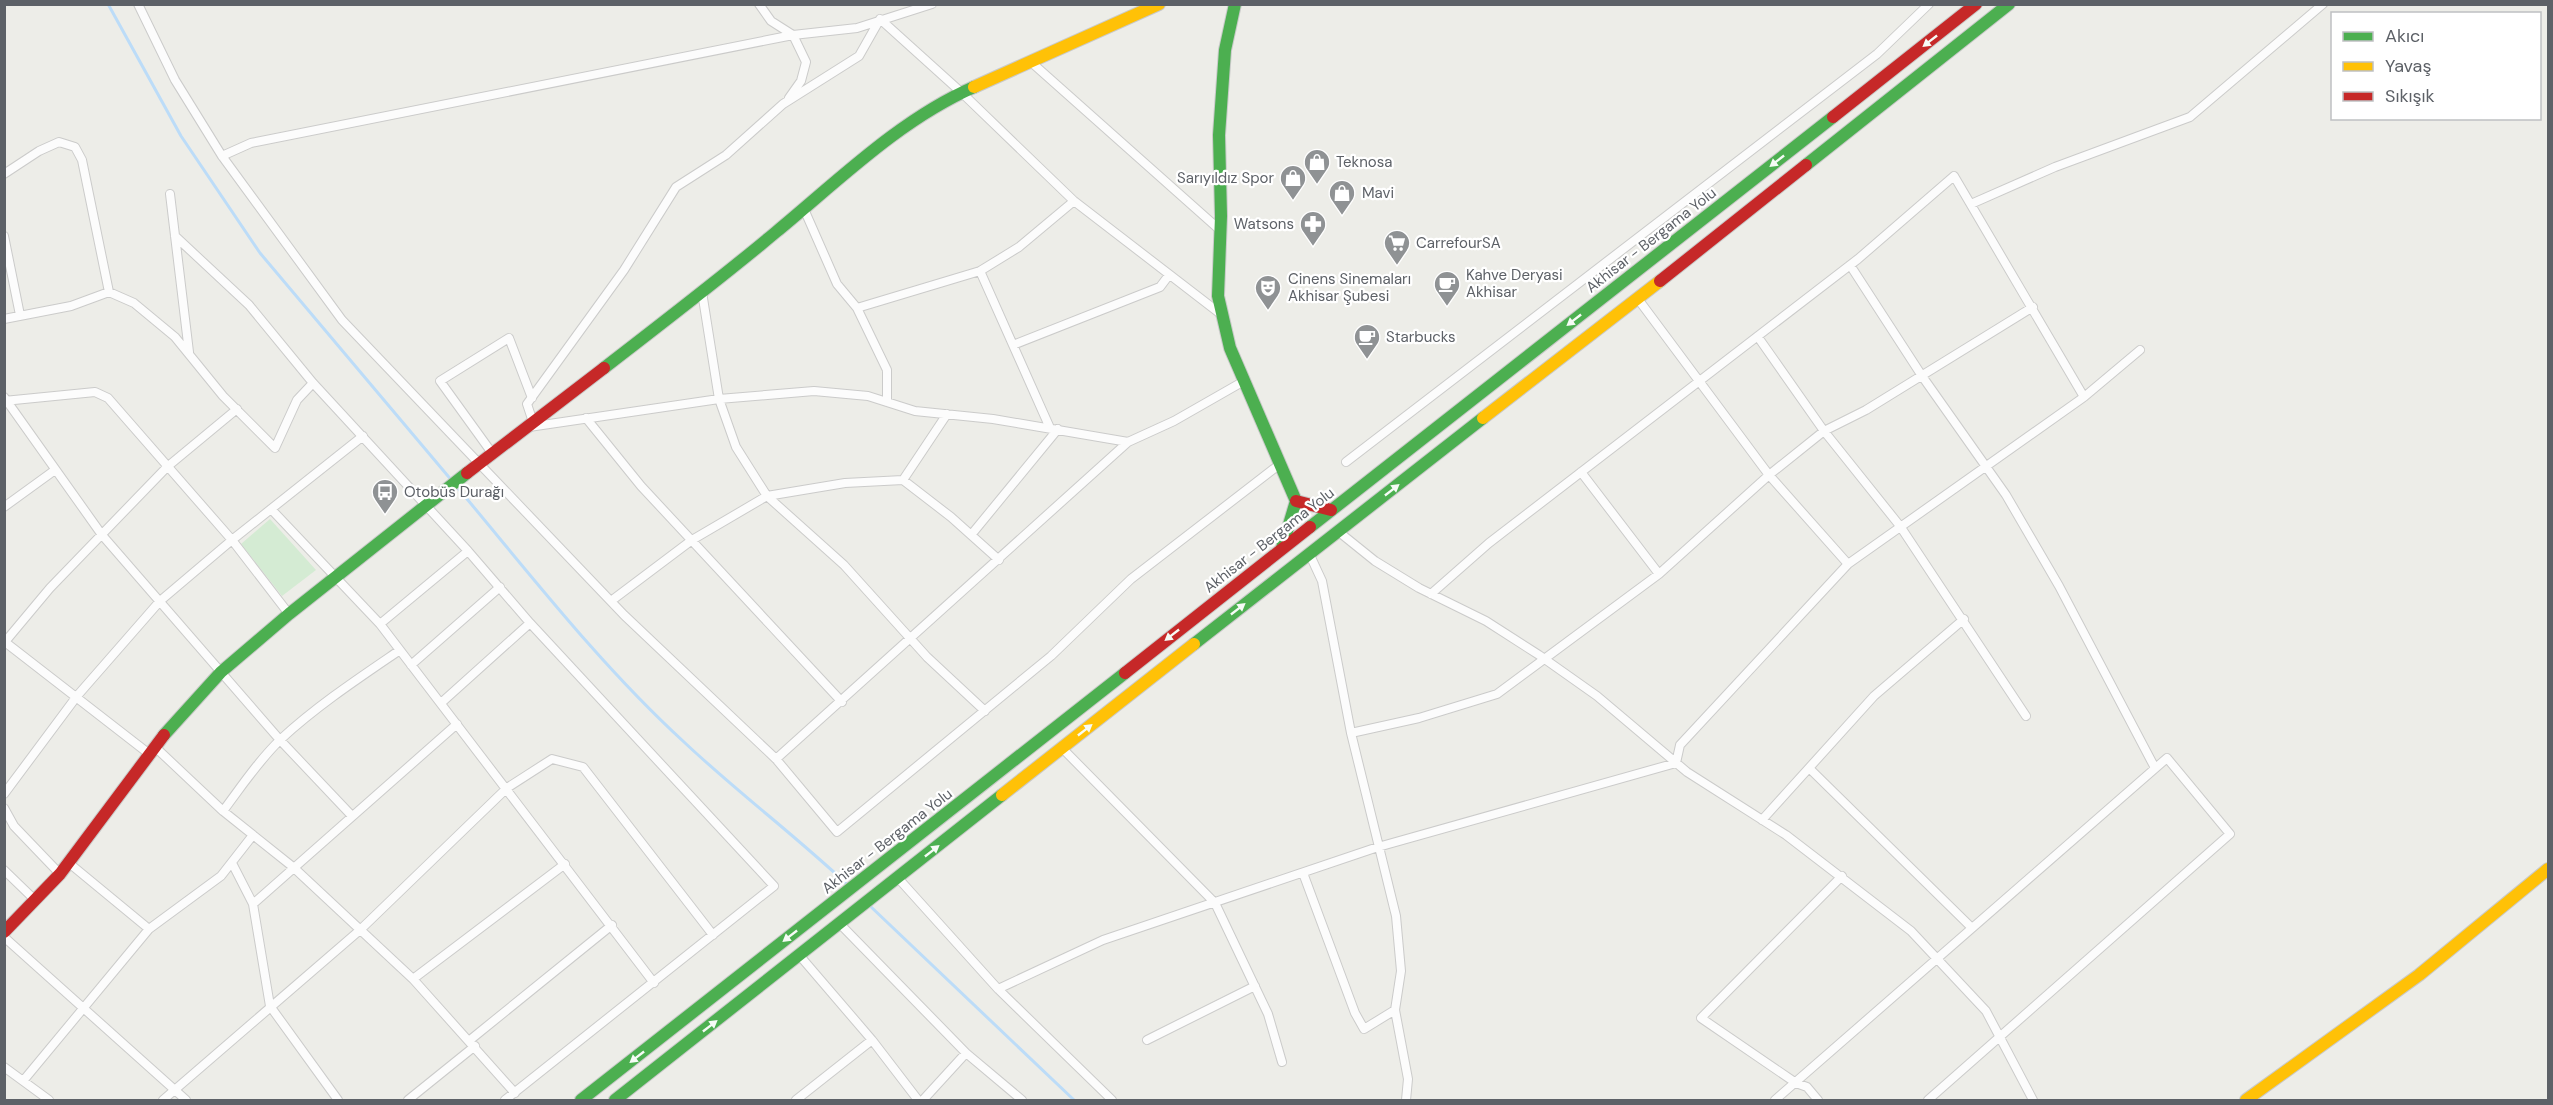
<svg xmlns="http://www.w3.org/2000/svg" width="2553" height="1105" font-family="'DM Sans',sans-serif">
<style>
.green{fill:#d4ebd3}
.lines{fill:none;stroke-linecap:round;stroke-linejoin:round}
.stream{stroke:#bcdcf8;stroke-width:3}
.street-casing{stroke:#cbcbca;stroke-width:10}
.fast-casing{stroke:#c9cac9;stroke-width:14}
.slow-casing{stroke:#c9cac9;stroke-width:14}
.jam-casing{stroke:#c9cac9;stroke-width:14}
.street{stroke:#fcfcfc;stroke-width:8}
.fast{stroke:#4caf50;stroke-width:12}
.slow{stroke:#ffc107;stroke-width:12}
.jam{stroke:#c62828;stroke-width:12}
.oneway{fill:#f6fbf6}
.labels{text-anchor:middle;stroke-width:4.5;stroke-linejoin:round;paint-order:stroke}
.poi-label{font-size:15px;fill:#5d6167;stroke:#fff;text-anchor:start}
.street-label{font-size:15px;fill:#5d6167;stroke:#fff}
</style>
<rect width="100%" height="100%" fill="#edede8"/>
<!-- green -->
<path class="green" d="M270,519L316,570L282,596L241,544Z"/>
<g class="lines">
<!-- stream -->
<path class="stream" d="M108,4L181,136L260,253L453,482
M457,487C530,574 600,665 684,742C737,792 796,836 849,886
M869,905L1074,1100"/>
<!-- street casing -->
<g class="street-casing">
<path id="street" d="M138,4L175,80L222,156L342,320L624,615L776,759L837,832L1051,656L1131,579L1280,464
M759,4L771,21L793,35L806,62L801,81L789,98
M1031,62L1221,231
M222,156L251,143L793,35L857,28L932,4
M4,174L39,151L59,142L75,147L82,160L109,292L134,303L175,337L223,396L275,448L297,400L313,383
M170,194L189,352
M1971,204L2055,167L2190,117L2323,4
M804,209L837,284L857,308L980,271L1019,247L1074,201
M4,236L20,315
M175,236L249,305L313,383L468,551L530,623L774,886L505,1100
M1850,265L1922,376L2006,495L2059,586L2155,768
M980,271L1050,428
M702,292L719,399L736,447L767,496L844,565L927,657L985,711
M1638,299L1769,475L1848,564
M857,308L887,370V402
M4,319L71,306L109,292
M1758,337L1824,431L1900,526L2026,716
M1013,345L1160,287L1169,275
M4,397L102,535L280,740L352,816
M4,401L95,392L108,398L232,540L289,614
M586,418L641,486L842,702
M533,422L527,404L624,270L676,187L726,155L783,104L859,56L880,19L962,93L1074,201L1222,315
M529,427L719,399L814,391L868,396L915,411L993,419L1128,442L1174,421L1244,381
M492,453L440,381L509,338L532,398
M1346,462L1877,54L1929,4
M1581,472L1659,574
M903,480L947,414
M4,507L55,470
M271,509L380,624L654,983
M1339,532L1375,561L1419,588L1486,621L1539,655L1597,696L1687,772L1786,835L1911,931L1986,1011L2033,1100
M971,535L1058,429
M1309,553L1322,581L1351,733L1396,916L1401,971L1395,1010L1408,1079L1406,1100
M1431,594L1489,543L1858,259L1954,176L2084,397
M611,601L692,540L767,496L845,483L903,480L951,517L999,560
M380,624L468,551
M5,642L148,753
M4,643L50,588L167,467L237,409
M411,665L500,587
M441,703L530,623
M1351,733L1419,718L1497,694L1659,574L1769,475L1824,431L1866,410L2033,307
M154,746L223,811L293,867L413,979L515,1093
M1062,748L1215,903L1268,1014L1282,1062
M776,759L1128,442
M1809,768L1972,928
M4,794L77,696L160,601L232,540L363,436
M4,808L14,826L60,874
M223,811C241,787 259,760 281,739C318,705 359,678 400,650
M1762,820L1874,696L1964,619
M69,863L149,929
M232,863L253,904L270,1006L338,1100
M4,870L35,900
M1303,873L1355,1013L1364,1029L1395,1010
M898,878L998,989L1112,1100
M253,904L457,724
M840,924L966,1053L1022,1100
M4,937L186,1100
M800,956L872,1040L918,1100
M413,979L565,864
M998,989L1103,940L1378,847L1676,763L1680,745L1848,564L2084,397L2140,350
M470,1040L612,925
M1147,1040L1255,986
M4,1067L49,1100
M23,1081L149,929L221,876L253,835
M163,1100L360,930L507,788L552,759L583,767L713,935
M408,1100L475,1046
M796,1100L872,1040
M923,1100L966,1053
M1775,1100L2167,758L2230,834L1928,1100
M1818,1100L1807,1087L1796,1083L1701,1018L1842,876"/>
</g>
<!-- fast casing -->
<g class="fast-casing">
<path id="fast" d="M1235,4L1225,50L1219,135L1221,216L1218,296L1230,348L1296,501L1282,548
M1806,165L2009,4
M604,368C662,323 720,279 776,232C838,181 899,120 974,87
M1310,527L1833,117
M1194,644L1483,418
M164,735L221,672L289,614L467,473
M581,1100L1125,673
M615,1100L1002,795"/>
</g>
<!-- slow casing -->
<g class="slow-casing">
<path id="slow" d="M974,87L1159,4
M1483,418L1660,281
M1002,795L1194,644
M2246,1100L2419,975L2548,869"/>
</g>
<!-- jam casing -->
<g class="jam-casing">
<path id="jam" d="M1833,117L1976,4
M1660,281L1806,165
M467,473L604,368
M1296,501L1331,510
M1125,673L1310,527
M4,932L60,874L164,735"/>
</g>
<!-- street -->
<use href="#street" class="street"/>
<!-- fast -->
<use href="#fast" class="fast"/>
<!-- slow -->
<use href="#slow" class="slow"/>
<!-- jam -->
<use href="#jam" class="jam"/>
</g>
<!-- one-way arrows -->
<defs><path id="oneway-solid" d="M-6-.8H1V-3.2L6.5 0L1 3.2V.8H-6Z" transform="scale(1.5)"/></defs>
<g class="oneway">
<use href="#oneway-solid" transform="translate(1930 41) rotate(142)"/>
<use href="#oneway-solid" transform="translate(1777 161) rotate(142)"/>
<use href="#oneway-solid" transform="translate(1574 320) rotate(142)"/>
<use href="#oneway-solid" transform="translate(1392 490) rotate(-38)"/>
<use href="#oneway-solid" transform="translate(1238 609) rotate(-38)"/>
<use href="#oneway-solid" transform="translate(1172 635) rotate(142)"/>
<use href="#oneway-solid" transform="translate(1085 730) rotate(-38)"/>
<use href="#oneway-solid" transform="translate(932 851) rotate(-38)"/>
<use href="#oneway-solid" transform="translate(790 936) rotate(142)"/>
<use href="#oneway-solid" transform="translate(710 1026) rotate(-38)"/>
<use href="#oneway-solid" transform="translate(637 1057) rotate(142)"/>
</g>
<!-- icons -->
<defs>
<g id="shop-pin" transform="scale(1.35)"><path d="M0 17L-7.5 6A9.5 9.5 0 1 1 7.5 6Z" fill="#8f9294" stroke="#fff"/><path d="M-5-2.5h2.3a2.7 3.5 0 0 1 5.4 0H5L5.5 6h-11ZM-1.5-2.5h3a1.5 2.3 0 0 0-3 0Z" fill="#fff"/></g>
<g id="pharmacy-pin" transform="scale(1.35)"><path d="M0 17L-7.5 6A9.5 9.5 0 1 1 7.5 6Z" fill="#8f9294" stroke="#fff"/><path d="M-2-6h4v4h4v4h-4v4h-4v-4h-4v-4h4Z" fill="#fff"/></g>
<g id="supermarket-pin" transform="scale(1.35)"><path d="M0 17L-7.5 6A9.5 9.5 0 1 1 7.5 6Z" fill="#8f9294" stroke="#fff"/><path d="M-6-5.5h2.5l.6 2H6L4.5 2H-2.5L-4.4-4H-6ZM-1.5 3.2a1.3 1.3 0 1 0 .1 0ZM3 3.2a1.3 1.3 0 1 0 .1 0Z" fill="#fff"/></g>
<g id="cafe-pin" transform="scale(1.35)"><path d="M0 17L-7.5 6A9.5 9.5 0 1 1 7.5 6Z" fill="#8f9294" stroke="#fff"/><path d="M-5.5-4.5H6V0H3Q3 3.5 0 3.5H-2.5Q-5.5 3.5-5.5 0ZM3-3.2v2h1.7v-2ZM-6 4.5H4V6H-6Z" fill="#fff"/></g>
<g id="theatre-pin" transform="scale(1.35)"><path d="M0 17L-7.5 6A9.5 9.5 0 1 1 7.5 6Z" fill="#8f9294" stroke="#fff"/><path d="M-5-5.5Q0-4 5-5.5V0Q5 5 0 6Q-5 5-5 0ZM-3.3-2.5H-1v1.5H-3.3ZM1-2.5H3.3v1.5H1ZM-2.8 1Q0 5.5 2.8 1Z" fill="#fff"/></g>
<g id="bus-pin" transform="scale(1.35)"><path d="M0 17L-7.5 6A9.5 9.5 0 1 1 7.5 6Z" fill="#8f9294" stroke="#fff"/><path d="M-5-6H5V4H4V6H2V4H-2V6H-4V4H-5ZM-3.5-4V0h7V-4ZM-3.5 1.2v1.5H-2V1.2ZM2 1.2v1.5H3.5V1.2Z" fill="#fff"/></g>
</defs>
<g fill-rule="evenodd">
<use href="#shop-pin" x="1317" y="162"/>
<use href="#shop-pin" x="1293" y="178"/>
<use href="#shop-pin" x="1342" y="193"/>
<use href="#pharmacy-pin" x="1313" y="224"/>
<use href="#supermarket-pin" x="1397" y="243"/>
<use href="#cafe-pin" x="1447" y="284"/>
<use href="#theatre-pin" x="1268" y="288"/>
<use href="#cafe-pin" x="1367" y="337"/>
<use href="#bus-pin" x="385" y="492"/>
</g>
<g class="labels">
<!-- poi labels -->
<g class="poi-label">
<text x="1336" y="167">Teknosa</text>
<text x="1274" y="183" text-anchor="end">Sarıyıldız Spor</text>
<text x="1362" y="198">Mavi</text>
<text x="1294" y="229" text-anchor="end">Watsons</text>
<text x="1416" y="248">CarrefourSA</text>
<text x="1466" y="280">Kahve Deryasi<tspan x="1466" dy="17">Akhisar</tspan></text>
<text x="1288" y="284">Cinens Sinemaları<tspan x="1288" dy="17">Akhisar Şubesi</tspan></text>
<text x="1386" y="342">Starbucks</text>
<text x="404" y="497">Otobüs Durağı</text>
</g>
<!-- street labels -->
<g class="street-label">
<text transform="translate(1651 240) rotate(-38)" y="5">Akhisar - Bergama Yolu</text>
<text transform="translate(1269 540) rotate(-38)" y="5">Akhisar - Bergama Yolu</text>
<text transform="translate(887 841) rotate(-38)" y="5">Akhisar - Bergama Yolu</text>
</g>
</g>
<!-- border -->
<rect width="2553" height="1105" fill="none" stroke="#5d6167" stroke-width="12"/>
<!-- legend -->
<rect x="2331" y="12" width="210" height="108" fill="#ffffff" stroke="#bec0c2" stroke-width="1.5"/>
<rect x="2343" y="32" width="30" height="9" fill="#4caf50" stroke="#bec0c2" stroke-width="1.5"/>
<text x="2385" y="42" font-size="18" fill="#5d6167">Akıcı</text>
<rect x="2343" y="62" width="30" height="9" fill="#ffc107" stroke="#bec0c2" stroke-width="1.5"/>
<text x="2385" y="72" font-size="18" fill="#5d6167">Yavaş</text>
<rect x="2343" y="92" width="30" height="9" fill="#c62828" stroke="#bec0c2" stroke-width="1.5"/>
<text x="2385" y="102" font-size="18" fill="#5d6167">Sıkışık</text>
</svg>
